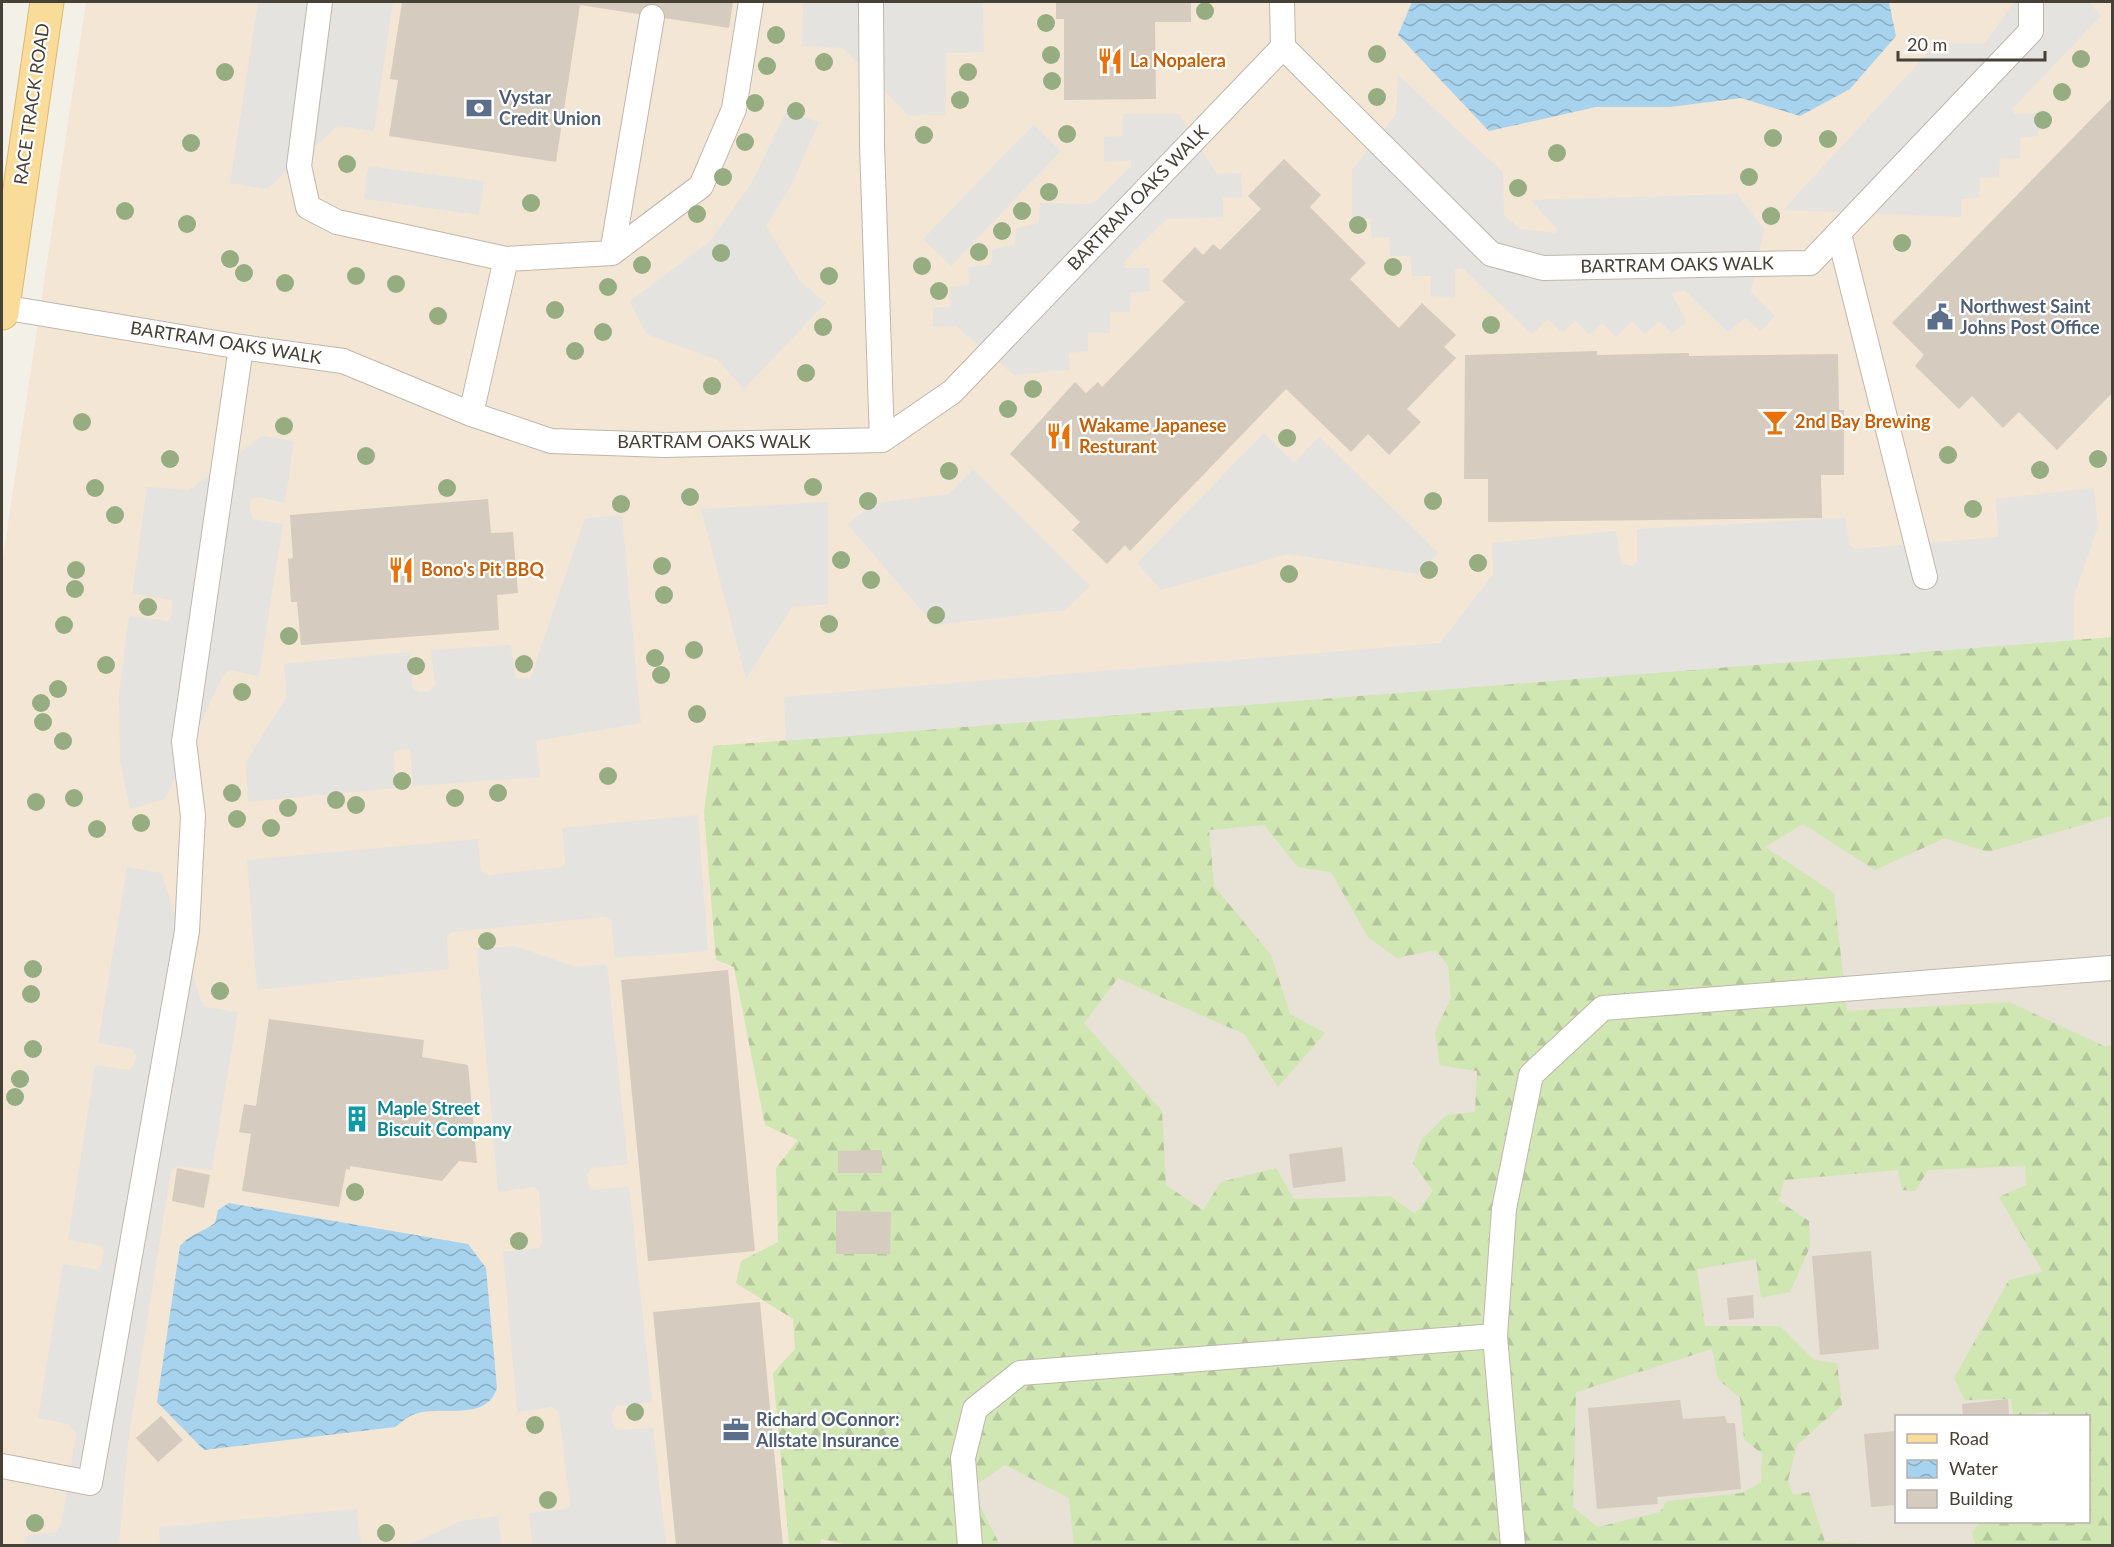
<svg xmlns="http://www.w3.org/2000/svg" width="2114" height="1547" font-family="Lato,sans-serif">
<style>
.residential{fill:#e7e1d6;fill-rule:evenodd}
.commercial{fill:#f4e6d4}
.forest{fill:url(#forest-firs);fill-rule:evenodd}
.parking{fill:#e5e3e0}
.water{fill:url(#water-waves)}
.building{fill:#d5cbbe}
.lines{fill:none;stroke-linecap:round;stroke-linejoin:round}
.lane-casing{stroke:#bfb7ab;stroke-width:26}
.primary-casing{stroke:#dfb96a;stroke-width:35}
.lane{stroke:#fff;stroke-width:24}
.primary{stroke:#fadc9a;stroke-width:33}
.tree{fill:#96ad81}
.labels{text-anchor:middle;stroke-width:4.5;stroke-linejoin:round;paint-order:stroke}
.food-label{font-size:18px;font-weight:bold;fill:#c56008;stroke:#fff;text-anchor:start}
.service-label{font-size:18px;font-weight:bold;fill:#4e5e75;stroke:#fff;text-anchor:start}
.street-label{font-size:18px;fill:#474037;stroke:#fff}
.culture-label{font-size:18px;font-weight:bold;fill:#0d838f;stroke:#fff;text-anchor:start}
</style>
<defs>
<pattern id="forest-firs" width="22" height="20" patternUnits="userSpaceOnUse" patternTransform="scale(1.5)"><rect width="22" height="20" fill="#d0e6b3"/><path d="M5 1l3.5 6h-7zM16 11l3.5 6h-7z" fill="#b4c69b"/></pattern>
<pattern id="water-waves" width="16" height="10" patternUnits="userSpaceOnUse" patternTransform="scale(1.5)"><rect width="16" height="10" fill="#a7d3ee"/><path d="M0 5q4-4 8 0t8 0" fill="none" stroke="#8aadc2"/></pattern>
</defs>
<rect width="100%" height="100%" fill="#f3f0e8"/>
<!-- residential -->
<path class="residential" d="M2112,637V1545H860L786,741ZM1896,1416H2088V1522H1896Z"/>
<!-- commercial -->
<path class="commercial" d="M86,2H2112V637L778,741L857,1545L2,1546V564Z"/>
<!-- forest -->
<path class="forest" d="M2112,637V816L1988,852L1945,838L1875,870L1803,824L1765,847L1834,893L1847,1011L2009,1002L2106,1047L2112,1045V1545H1975L1972,1533L1980,1522H2088V1416H2048L2047,1412L2013,1416L2011,1399L1965,1400L1954,1378L2009,1280L2043,1272L1999,1197L2026,1185L2025,1166L1928,1170L1915,1191L1902,1190L1898,1170L1784,1180L1779,1201L1809,1221L1810,1247L1790,1292L1761,1298L1756,1259L1697,1269L1705,1326H1780L1814,1360L1837,1363L1842,1405L1797,1445L1788,1480L1793,1495L1809,1492L1825,1542L1897,1545H1074L1069,1498L1005,1465L971,1488L999,1543L990,1546H852L821,1539L820,1545H789L773,1373L795,1349L793,1319L736,1283L741,1261L778,1242L776,1168L798,1140L765,1125L734,967L716,960L704,811L713,746ZM1264,825L1298,867L1331,872L1368,937L1397,958L1436,950L1448,966L1451,998L1435,1032L1440,1065L1477,1071L1475,1112L1447,1115L1422,1139L1413,1163L1433,1191L1415,1214L1390,1196L1294,1199L1276,1168L1221,1182L1203,1210L1166,1185L1162,1111L1084,1023L1118,978L1244,1034L1278,1087L1325,1033L1290,1014L1271,955L1214,886L1209,830ZM1712,1349L1718,1379L1740,1398L1744,1439L1762,1454L1761,1482L1742,1493L1667,1501L1660,1512L1598,1527L1573,1507L1576,1392Z"/>
<!-- parking -->
<path class="parking" d="M258,2H393L374,131L338,126L267,189L230,183Z
M803,2H983L984,52L946,53L945,115L909,116L843,48L802,46Z
M2014,2H2089L2101,16L2013,108L2014,114L2038,113V136L2021,137L2020,159L2000,158L1999,177L1980,178L1979,197L1961,199V217L1783,210L1937,43H1985Z
M1398,75L1503,172L1504,215L1520,229L1555,233L1558,230L1531,200L1737,194L1764,229L1751,292L1775,316L1761,331L1745,318L1728,332L1685,291L1673,292L1672,295L1687,322L1672,333L1659,321L1645,334L1632,322L1616,337L1602,323L1590,335L1575,321L1562,332L1548,319L1532,334L1462,268L1455,270V298L1431,296V276H1412L1410,256H1391L1389,237L1372,238L1370,218H1352V170L1396,114Z
M786,112L819,122L791,186L766,226L801,282L826,303L744,389L718,360L646,334L630,301L709,242L751,184Z
M1123,114H1179L1217,174L1241,173L1242,198L1223,197V217L1167,219L1124,262L1125,268H1149L1150,291L1131,293L1130,312H1110V333H1088V351L1069,353L1070,370L1014,375L956,326L933,327V308L951,306L950,287L969,285L968,267L991,265L992,249L1015,245L1016,228L1039,223L1040,203L1088,204L1097,200L1131,166V160L1104,162V137L1122,136Z
M1034,124L1061,151L951,266L923,239Z
M368,166L484,181L479,215L364,199Z
M1264,433L1294,463L1319,437L1439,553L1417,574L1289,554L1161,590L1137,563Z
M262,436L294,441L285,503L258,497L250,501L249,508L253,519L283,524L259,676L229,670L223,675L165,799L130,809L120,761L119,694L129,616L170,621L173,600L132,594L147,487L189,490Z
M973,469L1090,586L1065,610L934,625L847,524L875,503L949,494Z
M2094,488L2098,527L2074,596V640L786,741L784,697L1440,643L1493,574L1492,543L1616,531L1621,563L1630,566L1637,562V529L1846,518L1849,545L1855,549L1998,537L1996,499Z
M828,502V604L792,607L746,679L701,509Z
M622,515L641,723L536,741L540,777L413,786L410,749L394,751L395,788L248,802L246,762L287,696L284,664L410,652L413,688L419,692L430,691L435,685L431,650L511,645L515,678L530,679L585,518Z
M698,815L708,951L615,958L611,920L604,917L452,932L447,937L449,969L257,990L247,860L478,839L481,871L488,875L562,867L565,863L562,828Z
M127,867L162,873L201,1001L206,1007L238,1012L212,1170L178,1166L171,1171L129,1435L119,1545H25L24,1536L56,1532L62,1521L76,1434L68,1424L38,1418L63,1264L97,1269L102,1264L104,1250L99,1245L68,1240L95,1065L128,1070L134,1065L136,1056L132,1049L98,1043Z
M515,946L576,967L607,964L628,1164L593,1168L587,1175L588,1186L594,1190L629,1186L652,1402L616,1406L612,1413L613,1426L618,1430L653,1428L666,1545H532L529,1513L566,1509L570,1504L559,1413L552,1407L517,1412L503,1252L539,1248L542,1243L539,1191L534,1187L498,1192L477,949Z
M357,1509L361,1545H160L159,1527Z
M498,1516L502,1545H409L461,1521Z"/>
<!-- water -->
<path class="water" d="M1412,2H1889L1896,36L1850,89L1800,116L1741,98L1670,107H1596L1489,131L1398,35Z
M229,1203L468,1244L486,1268L497,1388C485,1425 437,1402 410,1416C405,1418 400,1424 395,1427L204,1450L157,1402L180,1246C190,1234 203,1232 215,1223L218,1210Z"/>
<!-- building -->
<path class="building" d="M402,2H733L729,28L580,5L556,162L389,136L398,80L390,79Z
M1056,2H1191V22H1155L1156,99L1064,100V19H1056Z
M2112,98V393L2057,450L2019,412L2003,428L1972,396L1959,409L1915,366L1924,355L1892,323Z
M1284,159L1321,195L1310,207L1366,263L1350,279L1399,328L1422,303L1456,335L1444,347L1456,358L1407,409L1421,422L1389,455L1368,434L1351,452L1286,389L1130,551L1125,545L1107,564L1072,530L1080,522L1010,454L1075,382L1086,393L1098,382L1102,387L1185,302L1162,281L1195,247L1203,255L1213,244L1220,250L1261,209L1248,196Z
M1597,351V355L1689,353V356L1838,354L1839,410H1844V475H1821L1822,518L1488,522V479H1464L1465,355Z
M488,499L491,533L513,532L518,593L497,595L499,630L301,645L297,602H291L288,559L293,558L290,515Z
M728,970L755,1251L648,1261L621,980Z
M269,1019L424,1040L422,1057L468,1065L477,1163L459,1161L442,1181L350,1166V1170L346,1169L339,1207L242,1191L251,1134L239,1132L244,1104L256,1106Z
M1342,1147L1346,1181L1293,1188L1289,1154Z
M882,1150V1173H838V1151Z
M177,1168L210,1175L204,1208L172,1201Z
M836,1211L891,1212L890,1254H836Z
M1871,1251L1879,1349L1820,1355L1812,1256Z
M1753,1295L1754,1318L1729,1320L1727,1298Z
M760,1302L783,1546H676L653,1312Z
M2008,1399L2009,1416H1963L1962,1404Z
M1680,1400L1683,1419L1725,1416L1727,1423H1735L1741,1489L1657,1497L1658,1504L1597,1509L1588,1408Z
M161,1416L183,1440L158,1462L136,1438Z
M1896,1431V1505L1871,1507L1864,1434Z"/>
<g class="lines">
<!-- lane casing -->
<g class="lane-casing">
<path id="lane" d="M320,2L299,166L308,207L337,222L506,259L471,414
M871,2L872,145L882,440
M1282,2L1283,47L1491,254L1543,268L1810,263L2031,31V2
M1839,234L1925,577
M612,253L652,17
M506,259L612,253L701,186L734,109L751,2
M2,307L241,347L343,361L471,414L551,441L664,445L882,440L952,392L1283,47
M1495,1336L1504,1209L1531,1075L1603,1008L2111,968
M2,1466L90,1483L187,931L193,816L184,742L241,347
M970,1546L963,1458L975,1409L1020,1373L1495,1336L1513,1546"/>
</g>
<!-- primary casing -->
<g class="primary-casing">
<path id="primary" d="M2,313L47,2"/>
</g>
<!-- lane -->
<use href="#lane" class="lane"/>
<!-- primary -->
<use href="#primary" class="primary"/>
</g>
<!-- trees -->
<g class="tree">
<circle cx="1205" cy="11" r="9"/>
<circle cx="1046" cy="23" r="9"/>
<circle cx="776" cy="35" r="9"/>
<circle cx="1377" cy="54" r="9"/>
<circle cx="1051" cy="55" r="9"/>
<circle cx="2081" cy="59" r="9"/>
<circle cx="824" cy="62" r="9"/>
<circle cx="767" cy="66" r="9"/>
<circle cx="225" cy="72" r="9"/>
<circle cx="968" cy="72" r="9"/>
<circle cx="1052" cy="81" r="9"/>
<circle cx="2062" cy="92" r="9"/>
<circle cx="1377" cy="97" r="9"/>
<circle cx="960" cy="100" r="9"/>
<circle cx="755" cy="103" r="9"/>
<circle cx="796" cy="111" r="9"/>
<circle cx="2043" cy="120" r="9"/>
<circle cx="1067" cy="134" r="9"/>
<circle cx="924" cy="135" r="9"/>
<circle cx="1773" cy="138" r="9"/>
<circle cx="1828" cy="139" r="9"/>
<circle cx="745" cy="142" r="9"/>
<circle cx="191" cy="143" r="9"/>
<circle cx="1557" cy="153" r="9"/>
<circle cx="347" cy="164" r="9"/>
<circle cx="723" cy="177" r="9"/>
<circle cx="1749" cy="177" r="9"/>
<circle cx="1518" cy="188" r="9"/>
<circle cx="1049" cy="192" r="9"/>
<circle cx="531" cy="203" r="9"/>
<circle cx="125" cy="211" r="9"/>
<circle cx="1022" cy="211" r="9"/>
<circle cx="697" cy="214" r="9"/>
<circle cx="1771" cy="216" r="9"/>
<circle cx="187" cy="224" r="9"/>
<circle cx="1358" cy="225" r="9"/>
<circle cx="1002" cy="231" r="9"/>
<circle cx="1902" cy="243" r="9"/>
<circle cx="979" cy="252" r="9"/>
<circle cx="721" cy="253" r="9"/>
<circle cx="230" cy="259" r="9"/>
<circle cx="642" cy="265" r="9"/>
<circle cx="922" cy="266" r="9"/>
<circle cx="1393" cy="267" r="9"/>
<circle cx="244" cy="273" r="9"/>
<circle cx="356" cy="276" r="9"/>
<circle cx="829" cy="276" r="9"/>
<circle cx="285" cy="283" r="9"/>
<circle cx="396" cy="284" r="9"/>
<circle cx="608" cy="287" r="9"/>
<circle cx="939" cy="291" r="9"/>
<circle cx="555" cy="310" r="9"/>
<circle cx="438" cy="316" r="9"/>
<circle cx="1491" cy="325" r="9"/>
<circle cx="823" cy="327" r="9"/>
<circle cx="603" cy="332" r="9"/>
<circle cx="575" cy="351" r="9"/>
<circle cx="806" cy="373" r="9"/>
<circle cx="712" cy="386" r="9"/>
<circle cx="1033" cy="389" r="9"/>
<circle cx="1008" cy="409" r="9"/>
<circle cx="82" cy="422" r="9"/>
<circle cx="284" cy="426" r="9"/>
<circle cx="1287" cy="438" r="9"/>
<circle cx="1948" cy="455" r="9"/>
<circle cx="366" cy="456" r="9"/>
<circle cx="170" cy="459" r="9"/>
<circle cx="2098" cy="459" r="9"/>
<circle cx="2040" cy="470" r="9"/>
<circle cx="949" cy="471" r="9"/>
<circle cx="813" cy="487" r="9"/>
<circle cx="95" cy="488" r="9"/>
<circle cx="447" cy="488" r="9"/>
<circle cx="690" cy="497" r="9"/>
<circle cx="868" cy="501" r="9"/>
<circle cx="1433" cy="501" r="9"/>
<circle cx="621" cy="504" r="9"/>
<circle cx="1973" cy="509" r="9"/>
<circle cx="115" cy="515" r="9"/>
<circle cx="841" cy="560" r="9"/>
<circle cx="1478" cy="563" r="9"/>
<circle cx="662" cy="566" r="9"/>
<circle cx="76" cy="570" r="9"/>
<circle cx="1429" cy="570" r="9"/>
<circle cx="1289" cy="574" r="9"/>
<circle cx="871" cy="580" r="9"/>
<circle cx="75" cy="589" r="9"/>
<circle cx="664" cy="595" r="9"/>
<circle cx="148" cy="607" r="9"/>
<circle cx="936" cy="615" r="9"/>
<circle cx="829" cy="624" r="9"/>
<circle cx="64" cy="625" r="9"/>
<circle cx="289" cy="636" r="9"/>
<circle cx="694" cy="650" r="9"/>
<circle cx="655" cy="658" r="9"/>
<circle cx="524" cy="664" r="9"/>
<circle cx="106" cy="665" r="9"/>
<circle cx="416" cy="666" r="9"/>
<circle cx="661" cy="675" r="9"/>
<circle cx="58" cy="689" r="9"/>
<circle cx="242" cy="692" r="9"/>
<circle cx="41" cy="703" r="9"/>
<circle cx="697" cy="714" r="9"/>
<circle cx="43" cy="722" r="9"/>
<circle cx="63" cy="741" r="9"/>
<circle cx="608" cy="776" r="9"/>
<circle cx="402" cy="781" r="9"/>
<circle cx="232" cy="793" r="9"/>
<circle cx="498" cy="793" r="9"/>
<circle cx="74" cy="798" r="9"/>
<circle cx="455" cy="798" r="9"/>
<circle cx="336" cy="800" r="9"/>
<circle cx="36" cy="802" r="9"/>
<circle cx="356" cy="805" r="9"/>
<circle cx="288" cy="808" r="9"/>
<circle cx="237" cy="819" r="9"/>
<circle cx="141" cy="823" r="9"/>
<circle cx="271" cy="828" r="9"/>
<circle cx="97" cy="829" r="9"/>
<circle cx="487" cy="941" r="9"/>
<circle cx="33" cy="969" r="9"/>
<circle cx="220" cy="991" r="9"/>
<circle cx="31" cy="994" r="9"/>
<circle cx="33" cy="1049" r="9"/>
<circle cx="20" cy="1079" r="9"/>
<circle cx="15" cy="1097" r="9"/>
<circle cx="355" cy="1192" r="9"/>
<circle cx="519" cy="1241" r="9"/>
<circle cx="635" cy="1412" r="9"/>
<circle cx="535" cy="1425" r="9"/>
<circle cx="548" cy="1500" r="9"/>
<circle cx="35" cy="1523" r="9"/>
<circle cx="386" cy="1533" r="9"/>
</g>
<!-- icons -->
<defs>
<g id="restaurant-bare" transform="scale(2.07)"><path d="M-5-6h1v4h1v-4h1v4h1v-4h1v5L-1.5 .5V6h-2V.5L-5-1ZM5-6V6H3V1.5H1.5Q1.5-4 5-6Z" fill="#e8710a" stroke="#fff" stroke-width="2.5" paint-order="stroke"/></g>
<g id="bank-bare" transform="scale(2.07)"><path d="M-6-4H6V4H-6ZM0-2.3a2.3 2.3 0 1 0 0 4.6a2.3 2.3 0 1 0 0-4.6Z" fill="#5c6f8a" stroke="#fff" stroke-width="2.5" paint-order="stroke"/></g>
<g id="civic-bare" transform="scale(2.07)"><path d="M-.6-6.5H3V-4.5H.6V-3L4-1V1h2V6H-6V1h2V-1L-.6-3ZM-1.2 2.5V6h2.4V2.5Z" fill="#5c6f8a" stroke="#fff" stroke-width="2.5" paint-order="stroke"/></g>
<g id="bar-bare" transform="scale(2.07)"><path d="M-6-5H6L.8 .8V4.5H3.5V6h-7V4.5H-.8V.8Z" fill="#e8710a" stroke="#fff" stroke-width="2.5" paint-order="stroke"/></g>
<g id="building-bare" transform="scale(2.07)"><path d="M-4-6H4V6H1V3H-1V6H-4ZM-2.5-4.3h1.7v1.8h-1.7ZM.8-4.3h1.7v1.8H.8ZM-2.5-1h1.7V.8h-1.7ZM.8-1h1.7V.8H.8Z" fill="#0f9aa8" stroke="#fff" stroke-width="2.5" paint-order="stroke"/></g>
<g id="office-bare" transform="scale(2.07)"><path d="M-6-3h4V-5.5h4V-3h4V5H-6ZM-1-4.5V-3h2v-1.5ZM-6 0V1H6V0Z" fill="#5c6f8a" stroke="#fff" stroke-width="2.5" paint-order="stroke"/></g>
</defs>
<g fill-rule="evenodd">
<use href="#restaurant-bare" x="1110" y="61"/>
<use href="#bank-bare" x="479" y="108"/>
<use href="#civic-bare" x="1940" y="317"/>
<use href="#bar-bare" x="1775" y="422"/>
<use href="#restaurant-bare" x="1059" y="436"/>
<use href="#restaurant-bare" x="401" y="570"/>
<use href="#building-bare" x="357" y="1119"/>
<use href="#office-bare" x="736" y="1430"/>
</g>
<g class="labels">
<!-- food labels -->
<g class="food-label">
<text x="1130" y="67">La Nopalera</text>
<text x="1795" y="428">2nd Bay Brewing</text>
<text x="1079" y="432">Wakame Japanese<tspan x="1079" dy="21">Resturant</tspan></text>
<text x="421" y="576">Bono's Pit BBQ</text>
</g>
<!-- service labels -->
<g class="service-label">
<text x="499" y="104">Vystar<tspan x="499" dy="21">Credit Union</tspan></text>
<text x="1960" y="313">Northwest Saint<tspan x="1960" dy="21">Johns Post Office</tspan></text>
<text x="756" y="1426">Richard OConnor:<tspan x="756" dy="21">Allstate Insurance</tspan></text>
</g>
<!-- street labels -->
<g class="street-label">
<text transform="translate(32 104) rotate(-82)" y="6">RACE TRACK ROAD</text>
<text transform="translate(1138 198) rotate(-46)" y="6">BARTRAM OAKS WALK</text>
<text transform="translate(1677 265) rotate(-1)" y="6">BARTRAM OAKS WALK</text>
<text transform="translate(226 343) rotate(9)" y="6">BARTRAM OAKS WALK</text>
<text x="714" y="448">BARTRAM OAKS WALK</text>
</g>
<!-- culture labels -->
<g class="culture-label">
<text x="377" y="1115">Maple Street<tspan x="377" dy="21">Biscuit Company</tspan></text>
</g>
</g>
<!-- border -->
<rect width="2114" height="1547" fill="none" stroke="#474037" stroke-width="6"/>
<!-- legend -->
<rect x="1895" y="1415" width="195" height="108" fill="#ffffff" stroke="#b5b3af" stroke-width="1.5"/>
<rect x="1907" y="1434" width="30" height="9" fill="#fadc9a" stroke="#b5b3af" stroke-width="1.5"/>
<text x="1949" y="1445" font-size="18" fill="#474037">Road</text>
<rect x="1907" y="1460" width="30" height="18" fill="url(#water-waves)" stroke="#b5b3af" stroke-width="1.5"/>
<text x="1949" y="1475" font-size="18" fill="#474037">Water</text>
<rect x="1907" y="1490" width="30" height="18" fill="#d5cbbe" stroke="#b5b3af" stroke-width="1.5"/>
<text x="1949" y="1505" font-size="18" fill="#474037">Building</text>
<!-- scale -->
<path d="M1898 51v9h147v-9" fill="none" stroke="#474037" stroke-width="3"/>
<text x="1907" y="51" font-size="18" fill="#474037" stroke="#ffffff" stroke-width="4.5" paint-order="stroke">20 m</text>
</svg>
